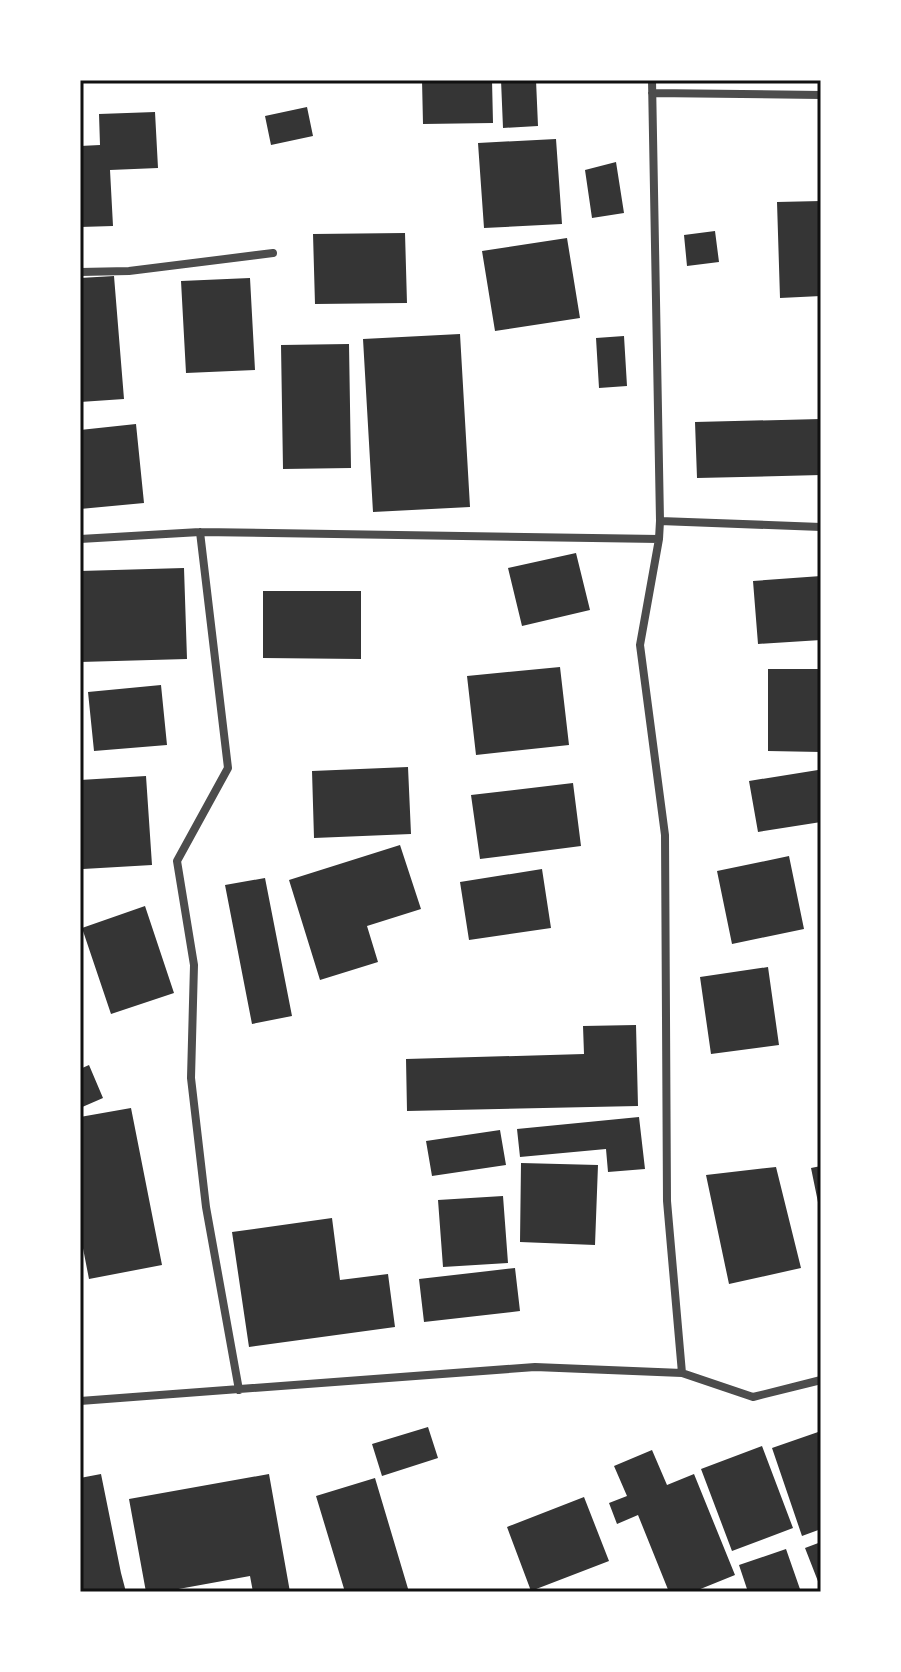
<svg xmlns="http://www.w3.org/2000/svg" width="901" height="1672" font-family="Cabin,sans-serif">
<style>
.building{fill:#353535}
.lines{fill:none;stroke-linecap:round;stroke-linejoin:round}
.minor{stroke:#4c4c4c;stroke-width:8}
.neatline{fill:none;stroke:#111;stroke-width:3}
</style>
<rect width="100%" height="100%" fill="#fff"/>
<!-- building -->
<path class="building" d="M422,80H492L493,123L423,124Z
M501,80H536L538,126L503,128Z
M307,107L313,136L271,145L265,116Z
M155,112L158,168L110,170L113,226L80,227V146L100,145L99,114Z
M556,139L562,224L484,228L478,143Z
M616,162L624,213L592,218L585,170Z
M821,201V296L780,298L777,202Z
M715,231L719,262L687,266L684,235Z
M405,233L407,303L315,304L313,234Z
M567,238L580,318L495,331L482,251Z
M114,276L124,399L80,402V278Z
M250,278L255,370L186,373L181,281Z
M460,334L470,507L373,512L363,339Z
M624,336L627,386L599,388L596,338Z
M349,344L351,468L283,469L281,345Z
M821,419V475L697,478L695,422Z
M136,424L144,503L80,509V430Z
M576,553L590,610L522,626L508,568Z
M184,568L187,659L80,662V571Z
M821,576V640L758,644L753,581Z
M263,591H361V659L263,658Z
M560,667L569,745L476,755L467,676Z
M768,669H821V752L768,751Z
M161,685L167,745L94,751L88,692Z
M408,767L411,834L314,838L312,771Z
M818,770L821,822L758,832L749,781Z
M146,776L152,865L83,869L80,780Z
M573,783L581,846L480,859L471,795Z
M400,845L421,909L367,926L378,962L320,980L289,880Z
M789,856L804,929L732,944L717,871Z
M542,869L551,928L469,940L460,882Z
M265,878L292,1016L252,1024L225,885Z
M145,906L174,993L111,1014L82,928Z
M768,967L779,1045L711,1054L700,977Z
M636,1025L638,1106L407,1111L406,1059L584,1054L583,1026Z
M89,1065L103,1098L80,1108V1069Z
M131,1108L162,1265L89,1279L80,1233V1117Z
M639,1117L645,1169L608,1172L606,1149L520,1157L517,1129Z
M500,1130L506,1165L432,1176L426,1141Z
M521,1163L598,1165L595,1245L520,1242Z
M821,1166V1212H820L811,1168Z
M776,1167L801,1268L729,1284L706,1175Z
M503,1196L508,1263L443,1267L438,1200Z
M332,1218L340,1280L388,1274L395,1327L249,1347L232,1232Z
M515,1268L520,1311L424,1322L419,1279Z
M428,1427L438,1458L382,1476L372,1444Z
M821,1431V1529L802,1536L772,1448Z
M762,1446L793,1528L732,1551L701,1469Z
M652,1450L667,1485L694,1474L735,1575L693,1592H669L638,1515L617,1524L609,1503L627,1496L614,1466Z
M101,1474L121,1573L126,1592H80V1478Z
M269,1474L290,1592H253L250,1576L162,1592H146L129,1499Z
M375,1478L409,1592H345L316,1496Z
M584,1497L609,1561L531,1591L507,1527Z
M821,1542V1589L805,1548Z
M786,1549L801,1592H748L739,1565Z"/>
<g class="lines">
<!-- minor -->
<path class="minor" d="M652,80L660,521L659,539L640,645L665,835L667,1201L682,1373
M652,93L821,95
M80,272L129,271L273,253
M660,521L821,527
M200,532L228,768L177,861L194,965L191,1078L206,1207L239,1390
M80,539L200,532L659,539
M80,1401L535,1367L682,1373L753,1397L821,1380"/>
</g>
<!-- border -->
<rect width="901" height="1672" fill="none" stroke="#ffffff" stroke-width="164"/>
<rect x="82" y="82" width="737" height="1508" class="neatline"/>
</svg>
